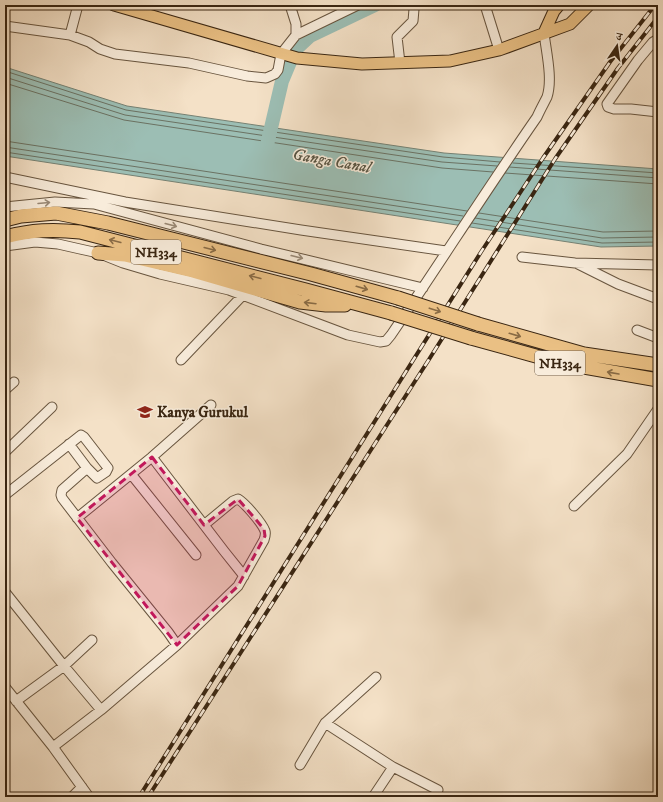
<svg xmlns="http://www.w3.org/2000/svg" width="663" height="802" font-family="'IM FELL DW Pica','Noto Serif Devanagari',serif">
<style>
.water{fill:#9cbeb4;stroke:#758173}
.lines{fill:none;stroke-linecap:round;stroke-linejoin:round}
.shore{stroke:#6b7263;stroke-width:1}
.river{stroke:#9cbeb4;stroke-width:14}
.minor-casing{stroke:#68553f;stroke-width:11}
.major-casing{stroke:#3a2612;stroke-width:13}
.highway-casing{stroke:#3a2612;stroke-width:15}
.minor{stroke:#f8ecdb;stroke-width:9}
.major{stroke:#eac084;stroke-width:11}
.highway{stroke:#eac084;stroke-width:13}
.rail-casing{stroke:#3a2612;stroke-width:4}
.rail{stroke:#f8ecdb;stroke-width:2.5;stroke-dasharray:8;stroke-linecap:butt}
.highway-bridge-casing{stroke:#3a2612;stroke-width:15;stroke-linecap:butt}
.highway-bridge{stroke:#eac084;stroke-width:13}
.oneway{stroke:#998976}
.oneway2{stroke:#896b45}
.marked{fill:#c2185b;fill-opacity:0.2;stroke:#c2185b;stroke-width:3;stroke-dasharray:8 5;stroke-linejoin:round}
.labels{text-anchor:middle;stroke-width:3;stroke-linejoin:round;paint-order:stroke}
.shield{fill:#f8ecdb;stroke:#73614e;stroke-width:1}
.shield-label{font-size:14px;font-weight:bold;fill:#3a2612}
.poi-label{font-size:15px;font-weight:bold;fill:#3a2612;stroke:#f8ecdb;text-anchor:start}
.water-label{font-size:16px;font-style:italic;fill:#575443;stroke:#f8ecdb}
</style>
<rect width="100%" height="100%" fill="#f4e1c7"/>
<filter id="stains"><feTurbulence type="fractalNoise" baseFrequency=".005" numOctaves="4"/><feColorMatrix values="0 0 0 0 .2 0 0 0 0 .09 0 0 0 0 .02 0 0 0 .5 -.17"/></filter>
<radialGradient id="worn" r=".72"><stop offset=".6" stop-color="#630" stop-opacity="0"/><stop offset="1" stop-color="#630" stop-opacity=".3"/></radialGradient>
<!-- water -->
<path class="water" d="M5,67L127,106L444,153L658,169V246L601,247L5,156Z"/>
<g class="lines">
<!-- shore -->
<path class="shore" d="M5,71L126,110L443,157L500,162
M5,77L125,115L442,162L497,166
M5,83L124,120L442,168L493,172
M5,141L467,211
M5,147L463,216
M5,152L460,221
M513,163L658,173
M509,167L658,178
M505,173L658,184
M479,213L603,232L658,231
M475,218L602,238L658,237
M472,223L602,243L658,242"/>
<!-- river -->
<path class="river" d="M267,145L282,81L295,50L310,36L375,5"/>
<!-- minor casing -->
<g class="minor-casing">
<path id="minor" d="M290,5L296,24V35
M485,5L499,50
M5,26L70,35L89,42L100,49L115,54L189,63L247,76L266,78L275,74L278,70L281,54L296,35L358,5
M70,35L78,5
M658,39L653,42L638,60L607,104L608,107L614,109H631L658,112
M400,63L397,37L413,21L414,9
M5,177L125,202L301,230L446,251
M5,207L55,202L94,204L261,249L423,288
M5,246L35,242L58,244L80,249L98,253L123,263L160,274L229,290L348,335L380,342L386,341L391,335C440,263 487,189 537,117C540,110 544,103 547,97C553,79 546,51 544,33
M522,257L575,263L658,265
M578,264L618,284L658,299
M637,330L658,338
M181,360L243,295
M5,390L14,382
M69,444L87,468L62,490L61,495L62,498L112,563L168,632L177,645
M5,452L52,407
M152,457L211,405
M131,474L196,555
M5,495L81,435L84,437L108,468L106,472L97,478L87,468
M574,506L627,454L658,409
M77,518L152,457L224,551L244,576
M5,592L64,666L101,710
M5,687L53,747L89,797
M16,701L64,666L92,640
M325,723L393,767L438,790
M53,747L101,710L177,645L238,586L264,540C265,537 266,534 265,531C262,523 245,503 238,499L233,501L204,525
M300,765L325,723L376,677
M72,797L82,787
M373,797L393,767"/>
</g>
<!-- major casing -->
<g class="major-casing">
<path id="major" d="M114,5L297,58L362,64L450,61L499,50L570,24L589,5
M544,33L554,11L559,5"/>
</g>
<!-- highway casing -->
<g class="highway-casing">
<path id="highway" d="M5,220L21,216L56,213L108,223L311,274L398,298
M5,237C32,230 53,229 80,232L306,290L391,313
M98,253L125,255L193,271L300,302L326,305H345
M478,324L584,354L658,365
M471,338L561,363L658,380"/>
</g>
<!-- minor -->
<use href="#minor" class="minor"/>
<!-- major -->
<use href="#major" class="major"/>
<!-- highway -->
<use href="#highway" class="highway"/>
<!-- rail casing -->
<g class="rail-casing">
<path id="rail" d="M139,797L481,252L543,158L610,62L655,5
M148,797L428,361L555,159L618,68L658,17"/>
</g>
<!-- rail -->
<use href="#rail" class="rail"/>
<!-- highway-bridge casing -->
<g class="highway-bridge-casing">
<path id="highway-bridge" d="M398,298L478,324
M391,313L471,338"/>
</g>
<!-- highway-bridge -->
<use href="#highway-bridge" class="highway-bridge"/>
</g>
<!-- one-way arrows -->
<defs><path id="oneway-shaft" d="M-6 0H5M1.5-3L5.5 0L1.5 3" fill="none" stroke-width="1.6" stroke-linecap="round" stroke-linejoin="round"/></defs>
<g class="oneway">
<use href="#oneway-shaft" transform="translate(44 203) rotate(-5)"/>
<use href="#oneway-shaft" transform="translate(171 225) rotate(15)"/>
<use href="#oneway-shaft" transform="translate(297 257) rotate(14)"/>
</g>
<g class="oneway2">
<use href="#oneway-shaft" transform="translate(115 241) rotate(-166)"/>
<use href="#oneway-shaft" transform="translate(210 249) rotate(14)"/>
<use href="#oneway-shaft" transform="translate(255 277) rotate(-166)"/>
<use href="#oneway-shaft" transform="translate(362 288) rotate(16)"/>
<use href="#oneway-shaft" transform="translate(310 303) rotate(-173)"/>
<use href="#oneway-shaft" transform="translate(435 310) rotate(18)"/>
<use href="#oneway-shaft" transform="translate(515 335) rotate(16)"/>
<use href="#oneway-shaft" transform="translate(613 373) rotate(-170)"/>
</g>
<!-- marked area -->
<path class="marked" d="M152,457L204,525L238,499L264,529L265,536L238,586L177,645L77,518Z"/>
<!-- icons -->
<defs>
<g id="university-bare" transform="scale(1.2)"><path d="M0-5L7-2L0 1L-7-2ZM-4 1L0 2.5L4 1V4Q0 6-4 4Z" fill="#8f2418" stroke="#f8ecdb" stroke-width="2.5" paint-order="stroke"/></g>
</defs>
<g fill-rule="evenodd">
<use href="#university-bare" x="145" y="412"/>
</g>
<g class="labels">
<!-- shield labels -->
<g class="shield">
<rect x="131" y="240" width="50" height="24" rx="3"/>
<rect x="535" y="351" width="50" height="24" rx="3"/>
</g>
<g class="shield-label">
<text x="156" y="257">NH334</text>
<text x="560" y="368">NH334</text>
</g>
<!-- poi labels -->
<g class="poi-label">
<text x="157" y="417">Kanya Gurukul</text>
</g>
<!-- water labels -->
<g class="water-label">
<text transform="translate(332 160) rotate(10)" y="6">Ganga Canal</text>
</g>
</g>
<!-- margin -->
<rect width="663" height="802" fill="none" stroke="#f4e1c7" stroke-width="20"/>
<rect x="6" y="6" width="651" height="790" fill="none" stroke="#3a2612" stroke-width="2"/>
<rect x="10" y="10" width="643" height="782" fill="none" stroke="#3a2612"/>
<!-- north arrow -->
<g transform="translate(617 46) rotate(13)" stroke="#f8ecdb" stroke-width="3" paint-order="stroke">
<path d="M0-3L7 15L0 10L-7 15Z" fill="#3a2612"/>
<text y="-6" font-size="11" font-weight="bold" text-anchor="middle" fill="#3a2612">उ</text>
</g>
<rect width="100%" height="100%" filter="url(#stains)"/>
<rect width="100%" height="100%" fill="url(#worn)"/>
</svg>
